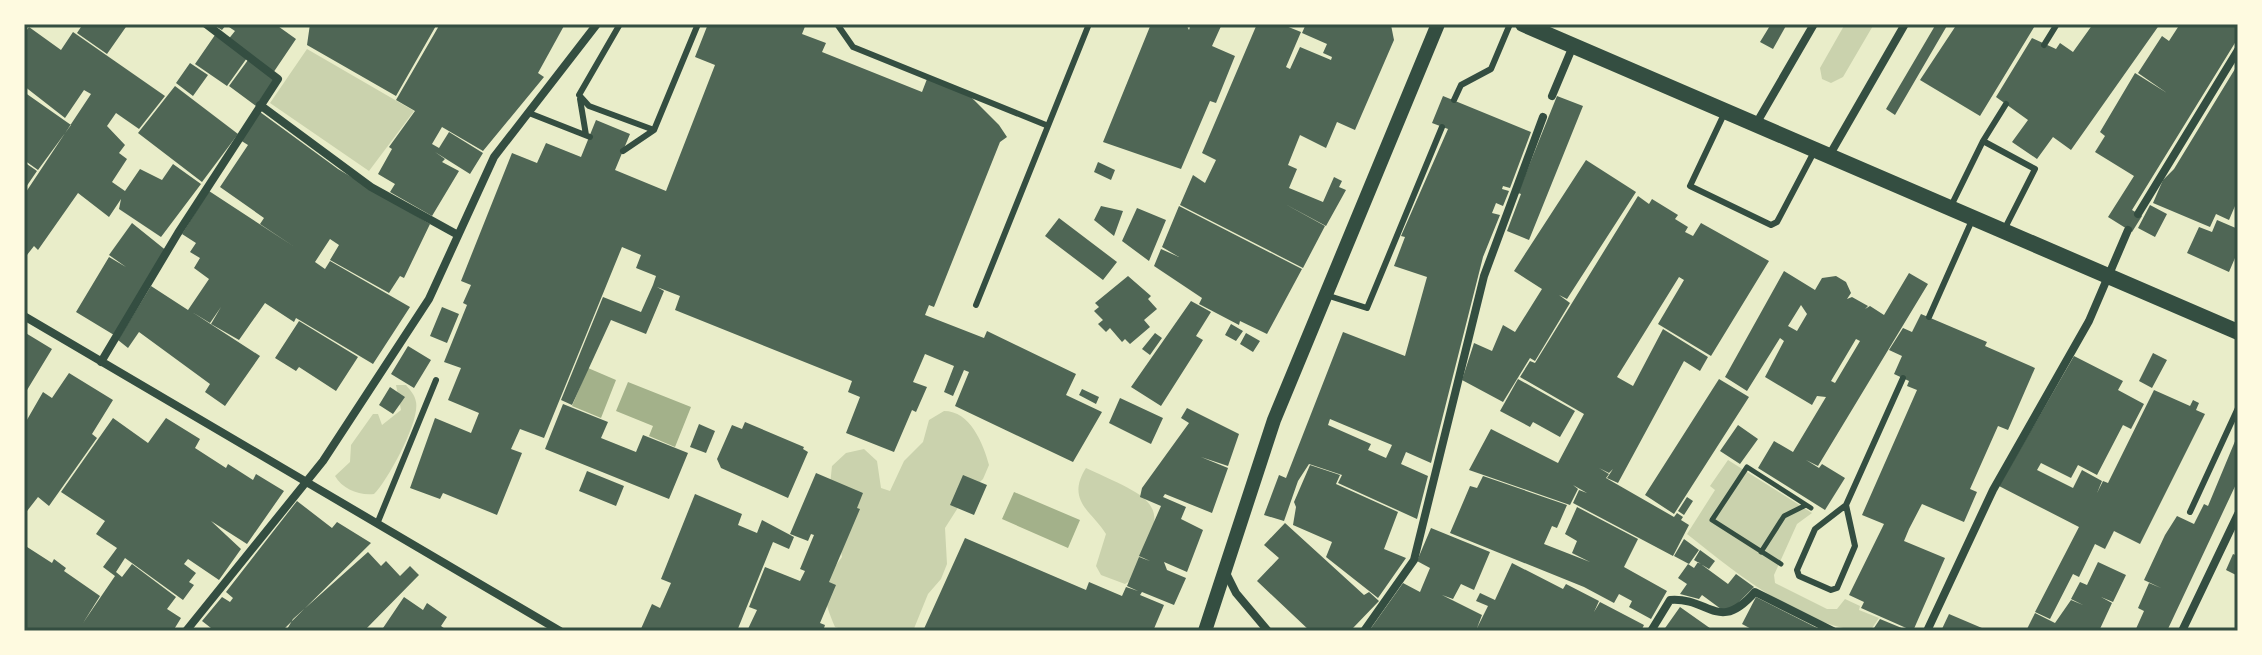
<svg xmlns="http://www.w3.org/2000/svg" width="2262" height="655" font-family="'Exo 2',sans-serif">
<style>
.green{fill:#cad2ad}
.water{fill:#a3b18a}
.building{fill:#4f6655;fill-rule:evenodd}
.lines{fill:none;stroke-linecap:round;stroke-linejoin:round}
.path{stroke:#344e41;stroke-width:5}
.service{stroke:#344e41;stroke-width:6}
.minor{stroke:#344e41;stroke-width:8}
.tertiary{stroke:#344e41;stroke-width:14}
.secondary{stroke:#344e41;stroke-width:16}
.neatline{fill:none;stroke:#344e41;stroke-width:3}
</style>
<rect width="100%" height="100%" fill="#e9edc9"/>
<!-- green -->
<path class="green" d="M1845,24H1874L1843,77L1831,83L1822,79L1820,68Z
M307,49L414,111L369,171L270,103Z
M396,385H406C410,390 415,395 416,402C420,421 388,480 374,494C360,496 342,489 335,476L350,462L351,445L373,414H378L382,425L401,410Z
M944,411C970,411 983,443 989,465L983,479L966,495L945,528L947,564L941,579L928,594L913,631H849L835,627C821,594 821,585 842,557L830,485L832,466L846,453L864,449L877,461L881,488L890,491L904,461L923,442L929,420Z
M1728,460L1812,513L1797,524L1774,575L1775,583L1827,609H1837L1845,599L1860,606L1859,610L1879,618L1870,631C1806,631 1736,573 1687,534L1715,490L1710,486Z
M1086,468C1159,502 1173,502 1131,580L1125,584L1101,575L1096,566L1106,534C1093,512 1065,501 1086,468Z"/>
<!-- water -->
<path class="water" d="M588,368L616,380L601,418L572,406Z
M628,382L691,407L675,447L649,436L653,426L616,411Z
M1014,492L1080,520L1068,548L1002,519Z"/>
<!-- building -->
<path class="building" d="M83,24H128L107,54L77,33Z
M212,24H275L296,39L273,73L227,41L235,31L226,25L222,30Z
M310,24H437L396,96L307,45Z
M440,24H565L538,73L544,77L483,151L442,127L432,144L439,148L449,132L483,153L470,174L435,152L445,159L442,162L459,171L432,216L390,192L395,184L378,174L392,149L389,147L415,111L396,100Z
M708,24H806L802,34L826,43L822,52L922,92L927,79L970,96L999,125L1007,137L1000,142L934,307L929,305L925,315L984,338L987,331L1076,374L1066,395L1102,412L1073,462L955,406L969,372L964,370L953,396L944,392L954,366L925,354L913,382L927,387L916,412L912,410L894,452L846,433L860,397L848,392L852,381L675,310L680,296L657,287L664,291L646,334L611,320L572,405L561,400L603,297L641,312L653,285L656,276L636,268L641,255L622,247L544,438L520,429L511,449L522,453L497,515L443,493L440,499L410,488L435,418L471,433L479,413L448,400L461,368L444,362L467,305L463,303L471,285L461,281L512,153L537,163L546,143L581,157L596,120L630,134L615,170L666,191L715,65L695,57Z
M1151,24H1186L1189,30L1191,24H1222L1212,46L1235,56L1216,103L1210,101L1181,169L1103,142Z
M1257,24H1281L1301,32L1286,67L1290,69L1300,47L1331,60L1332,57L1323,53L1327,44L1302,33L1306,24L1391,25L1394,40L1355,130L1337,122L1326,148L1300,135L1288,165L1297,169L1289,188L1323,202L1334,177L1342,181L1339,187L1346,190L1326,226L1285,204L1325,226L1303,268L1180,205L1193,175L1205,183L1216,160L1202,153Z
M1771,24H1787L1773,49L1760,42Z
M1936,24H1948L1895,115L1886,109Z
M1957,24H2036L1980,116L1920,80Z
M2093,24H2160L2071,150L2053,137L2037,159L2012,142L2028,120L1996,97L2032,38L2056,49L2060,43L2073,52Z
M2180,24H2238V38L2132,210L2142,216L2132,232L2108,217L2134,176L2095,152L2105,136L2100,132L2135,73L2167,93L2138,73L2162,36L2169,41Z
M29,27L61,50L73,32L165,96L139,129L116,113L107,126L125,145L119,153L127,159L112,182L125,191L140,169L162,180L173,164L201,184L161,237L119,209L121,199L109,217L78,193L38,250L34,246L27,255L24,253V195L91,94L84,90L65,118L24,86V34Z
M215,35L247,58L227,86L195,64Z
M248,60L275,79L256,106L229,86Z
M190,63L208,75L193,96L176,83Z
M2238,64V199L2229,220L2216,214L2210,227L2153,203L2163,180L2174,169Z
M175,86L238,134L202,182L138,133Z
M24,92L71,125L38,170L24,160Z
M1443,96L1531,132L1510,188L1503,186L1502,189L1509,191L1503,206L1496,203L1492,213L1500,215L1483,257L1431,463L1406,452L1401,464L1428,476L1417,519L1338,483L1342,475L1309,464L1298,481L1284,521L1264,515L1279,475L1286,478L1343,332L1405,356L1427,277L1394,266L1405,237L1401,236L1448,129L1432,123ZM1330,419L1392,445L1386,458L1368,450L1371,444L1328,425Z
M1557,96L1583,106L1529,240L1507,231L1521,194L1518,193Z
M260,112L338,169L430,224L404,278L400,276L389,293L330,260L339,245L330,239L315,262L325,269L330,261L410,307L373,364L296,318L294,322L265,303L239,340L211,324L221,307L210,323L192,312L260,356L225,406L205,392L210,384L139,332L128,348L118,340L151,286L188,310L209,279L194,268L200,258L190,252L196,243L182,234L209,191L293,246L260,224L264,218L220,187L248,145L240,140Z
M1586,160L1636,192L1567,299L1559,295L1570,303L1535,361L1530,358L1503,402L1462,380L1474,343L1492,351L1503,325L1515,332L1542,289L1514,271Z
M24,162L37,171L24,190Z
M1098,162L1115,170L1111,180L1094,172Z
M1638,196L1649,204L1652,199L1678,215L1675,219L1688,227L1685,232L1693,236L1701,223L1769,261L1711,356L1658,324L1684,280L1679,277L1617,377L1633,386L1663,329L1708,357L1700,371L1684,361L1618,483L1607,478L1613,469L1609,473L1599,468L1609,474L1606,478L1674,517L1677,513L1683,517L1681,520L1689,525L1673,556L1573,503L1579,490L1587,493L1573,485L1578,489L1570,505L1469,470L1491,429L1558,463L1584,414L1520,377L1530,361L1535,363Z
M2150,205L2167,214L2155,237L2138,228Z
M1101,206L1123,211L1114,236L1094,220Z
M1179,206L1302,269L1267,334L1240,321L1239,325L1199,304L1202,298L1154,266L1161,249L1179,257L1162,247Z
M1137,208L1166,220L1149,261L1122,241Z
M1059,218L1117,262L1103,280L1045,236Z
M2217,220L2238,229V251L2229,272L2187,253L2199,227L2212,232Z
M132,223L168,252L114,335L76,312L109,257L126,267L109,255Z
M1784,271L1815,290L1822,278L1836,276L1846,282L1851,293L1847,299L1852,297L1868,306L1865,309L1870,306L1884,315L1909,273L1928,284L1818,466L1806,460L1819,468L1822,464L1845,478L1825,510L1758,468L1774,441L1793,452L1826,397L1817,396L1812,405L1765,377L1784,341L1780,338L1747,391L1725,377ZM1801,305L1807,314L1797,331L1788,326ZM1856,339L1860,341L1835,383L1831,381Z
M1128,276L1151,296L1148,299L1157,309L1144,320L1150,327L1130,344L1125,339L1122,342L1110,328L1106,332L1098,324L1103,320L1094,311L1099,307L1095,303Z
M1191,301L1211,312L1196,336L1203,340L1161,406L1131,387Z
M442,307L459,314L447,343L430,336Z
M1921,314L1987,342L1985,346L2035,368L2008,430L1998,426L1970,489L1977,492L1964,522L1922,504L1909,529L1904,541L1945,558L1913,631L1861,608L1864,602L1849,595L1884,524L1862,515L1917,390L1907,386L1909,381L1894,374L1902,356L1889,350L1903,328L1912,332Z
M299,321L358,357L336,391L299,367L296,371L275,358Z
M1231,324L1243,331L1236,341L1225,335Z
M24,332L52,349L24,395Z
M1155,333L1162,338L1150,355L1142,349Z
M1246,333L1260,341L1253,352L1240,344Z
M408,346L431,360L414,388L391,374Z
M2153,353L2167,360L2152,388L2139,381Z
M2074,356L2123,381L2118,390L2144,404L2131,429L2123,425L2097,475L2078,465L2071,478L2041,463L2037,470L2073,488L2082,470L2102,481L2097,493L2103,481L2108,483L2154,390L2190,406L2193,400L2199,403L2196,410L2205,414L2140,544L2114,531L2105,549L2095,544L2079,577L2073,574L2050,619L2035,612L2079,527L1999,486Z
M69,373L113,400L92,434L97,438L49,506L38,497L24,515V425L43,392L52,398Z
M1518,379L1575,411L1560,437L1533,422L1530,427L1500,411Z
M1719,379L1749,397L1674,514L1645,495Z
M390,387L405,397L393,414L379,405Z
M1082,389L1099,397L1096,404L1079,395Z
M1120,398L1163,418L1151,444L1109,423Z
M563,404L608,422L601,438L636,452L643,435L688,453L669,499L545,449Z
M1187,408L1239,434L1228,466L1201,457L1228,468L1212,513L1165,494L1163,497L1186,507L1181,519L1203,530L1187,572L1164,562L1167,570L1186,578L1174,605L1142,592L1140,595L1164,605L1153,631H923L965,538L1086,590L1089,582L1122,596L1126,587L1138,591L1127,586L1139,557L1150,561L1139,556L1161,506L1140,497L1142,488L1189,423L1181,418Z
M113,418L148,443L166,418L200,439L195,448L226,468L228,464L253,480L256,474L284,491L247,544L211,521L241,549L219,580L188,559L184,564L196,573L189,582L194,585L183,600L125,558L116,572L122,577L132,564L176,597L167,609L181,618L173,631H24V545L52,563L54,559L66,568L64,571L100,596L83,623L115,576L103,567L117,548L96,534L105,521L61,492Z
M745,422L804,447L803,449L808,452L788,498L721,468L717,459L732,425L742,429Z
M699,424L715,431L706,453L690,447Z
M1738,425L1758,439L1740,464L1720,451Z
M2238,434V480L2167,631H2135L2144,611L2138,608L2149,583L2161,588L2144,580L2165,535L2177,516L2194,524L2204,504L2208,506Z
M1310,465L1340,475L1336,484L1398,512L1384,549L1406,558L1378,598L1326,557L1332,542L1293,525L1296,507L1294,502Z
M587,471L624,486L616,506L579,491Z
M816,473L863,493L857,508L860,509L829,582L836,585L820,623L825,625L823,631H747L757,610L749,607L765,567L800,581L805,571L800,569L814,535L811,534L808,541L790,534Z
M963,475L987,485L974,515L950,505Z
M1483,476L1567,505L1557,528L1552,526L1544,544L1590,562L1572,553L1577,541L1565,534L1577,507L1638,539L1624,567L1667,591L1651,619L1629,607L1632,601L1619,594L1614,603L1584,587L1450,533L1470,486L1477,488Z
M695,494L742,514L738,525L757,533L762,520L794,537L789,549L773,542L737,631H640L652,604L660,608L671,583L661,579Z
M1687,497L1693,501L1684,515L1678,511Z
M297,501L332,528L337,522L371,543L282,631H208L211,628L202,621L222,597L230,602L233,598L226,592Z
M1285,523L1364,595L1369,592L1379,601L1353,628L1356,631H1310L1257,581L1279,558L1264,545Z
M1431,528L1490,552L1474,590L1461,584L1453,599L1442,595L1482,615L1477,628L1488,606L1476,601L1480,593L1495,600L1512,563L1563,589L1566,584L1599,601L1594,612L1600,602L1644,625L1641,631H1369L1403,583L1420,592L1430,568L1417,561Z
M1684,539L1699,550L1689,564L1674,556Z
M1700,550L1715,561L1709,569L1694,560Z
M368,552L381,566L386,561L400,576L410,566L419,575L364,631H286L293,619Z
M2233,554L2238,556V576L2226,570Z
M1698,562L1728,584L1736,574L1754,587L1732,609H1721L1702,595L1699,599L1680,594L1687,584L1678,578L1688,564L1694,568Z
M2098,562L2126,575L2113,602L2101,597L2112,603L2099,631H2026L2035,613L2055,623L2071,600L2083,605L2071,599L2080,582L2087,585Z
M404,597L423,610L427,603L447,617L441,626L448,631H381Z
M1756,597L1823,631H1755L1742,624Z
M1680,607L1714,631H1663Z
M1949,614L1989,631H1941Z
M1880,619L1909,631H1872Z"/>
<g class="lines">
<!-- path -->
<path class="path" d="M1761,552L1784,516L1806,505
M1781,564L1712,520L1747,467L1811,508"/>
<!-- service -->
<path class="service" d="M620,24L579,95L589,106L654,130
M837,24L853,47L1046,125
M2044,45L2057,24
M580,99L586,135
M1454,100L1461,85L1491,69L1510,24
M1725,112L1690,186L1771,225L1777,222L1815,150
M529,113L590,137
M1983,141L2006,104
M623,151L654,130L698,24
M1951,206L1983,141L2035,169L2005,228
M1326,295L1367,308L1442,127
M976,305L1089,24
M1929,317L1973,218
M1846,505L1855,546L1837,588L1831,590L1799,576L1797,570L1815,529Z
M1846,505L1903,378
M2190,512L2238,408
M377,524L436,380"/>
<!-- minor -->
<path class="minor" d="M1552,96L1573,46
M260,105L371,187L458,235
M1756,124L1814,24
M1829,156L1905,24
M2138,214L2238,50
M24,316L560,631
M101,362L178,233L278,79L206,24
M1225,571L1236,593L1268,631
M186,631L323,461L429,299L494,157L597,24
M1364,631L1414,560L1484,276L1543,117
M1651,631L1670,600C1710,597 1718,634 1755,592L1833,631
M1927,631L1993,490L2089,321L2128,230
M2182,631L2238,514"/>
<!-- tertiary -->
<path class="tertiary" d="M1205,631L1274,420L1438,24"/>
<!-- secondary -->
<path class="secondary" d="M1523,24L2238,332"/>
</g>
<!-- border -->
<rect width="2262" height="655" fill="none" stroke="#fefae0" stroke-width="52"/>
<rect x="26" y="26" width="2210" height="603" class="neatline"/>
</svg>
